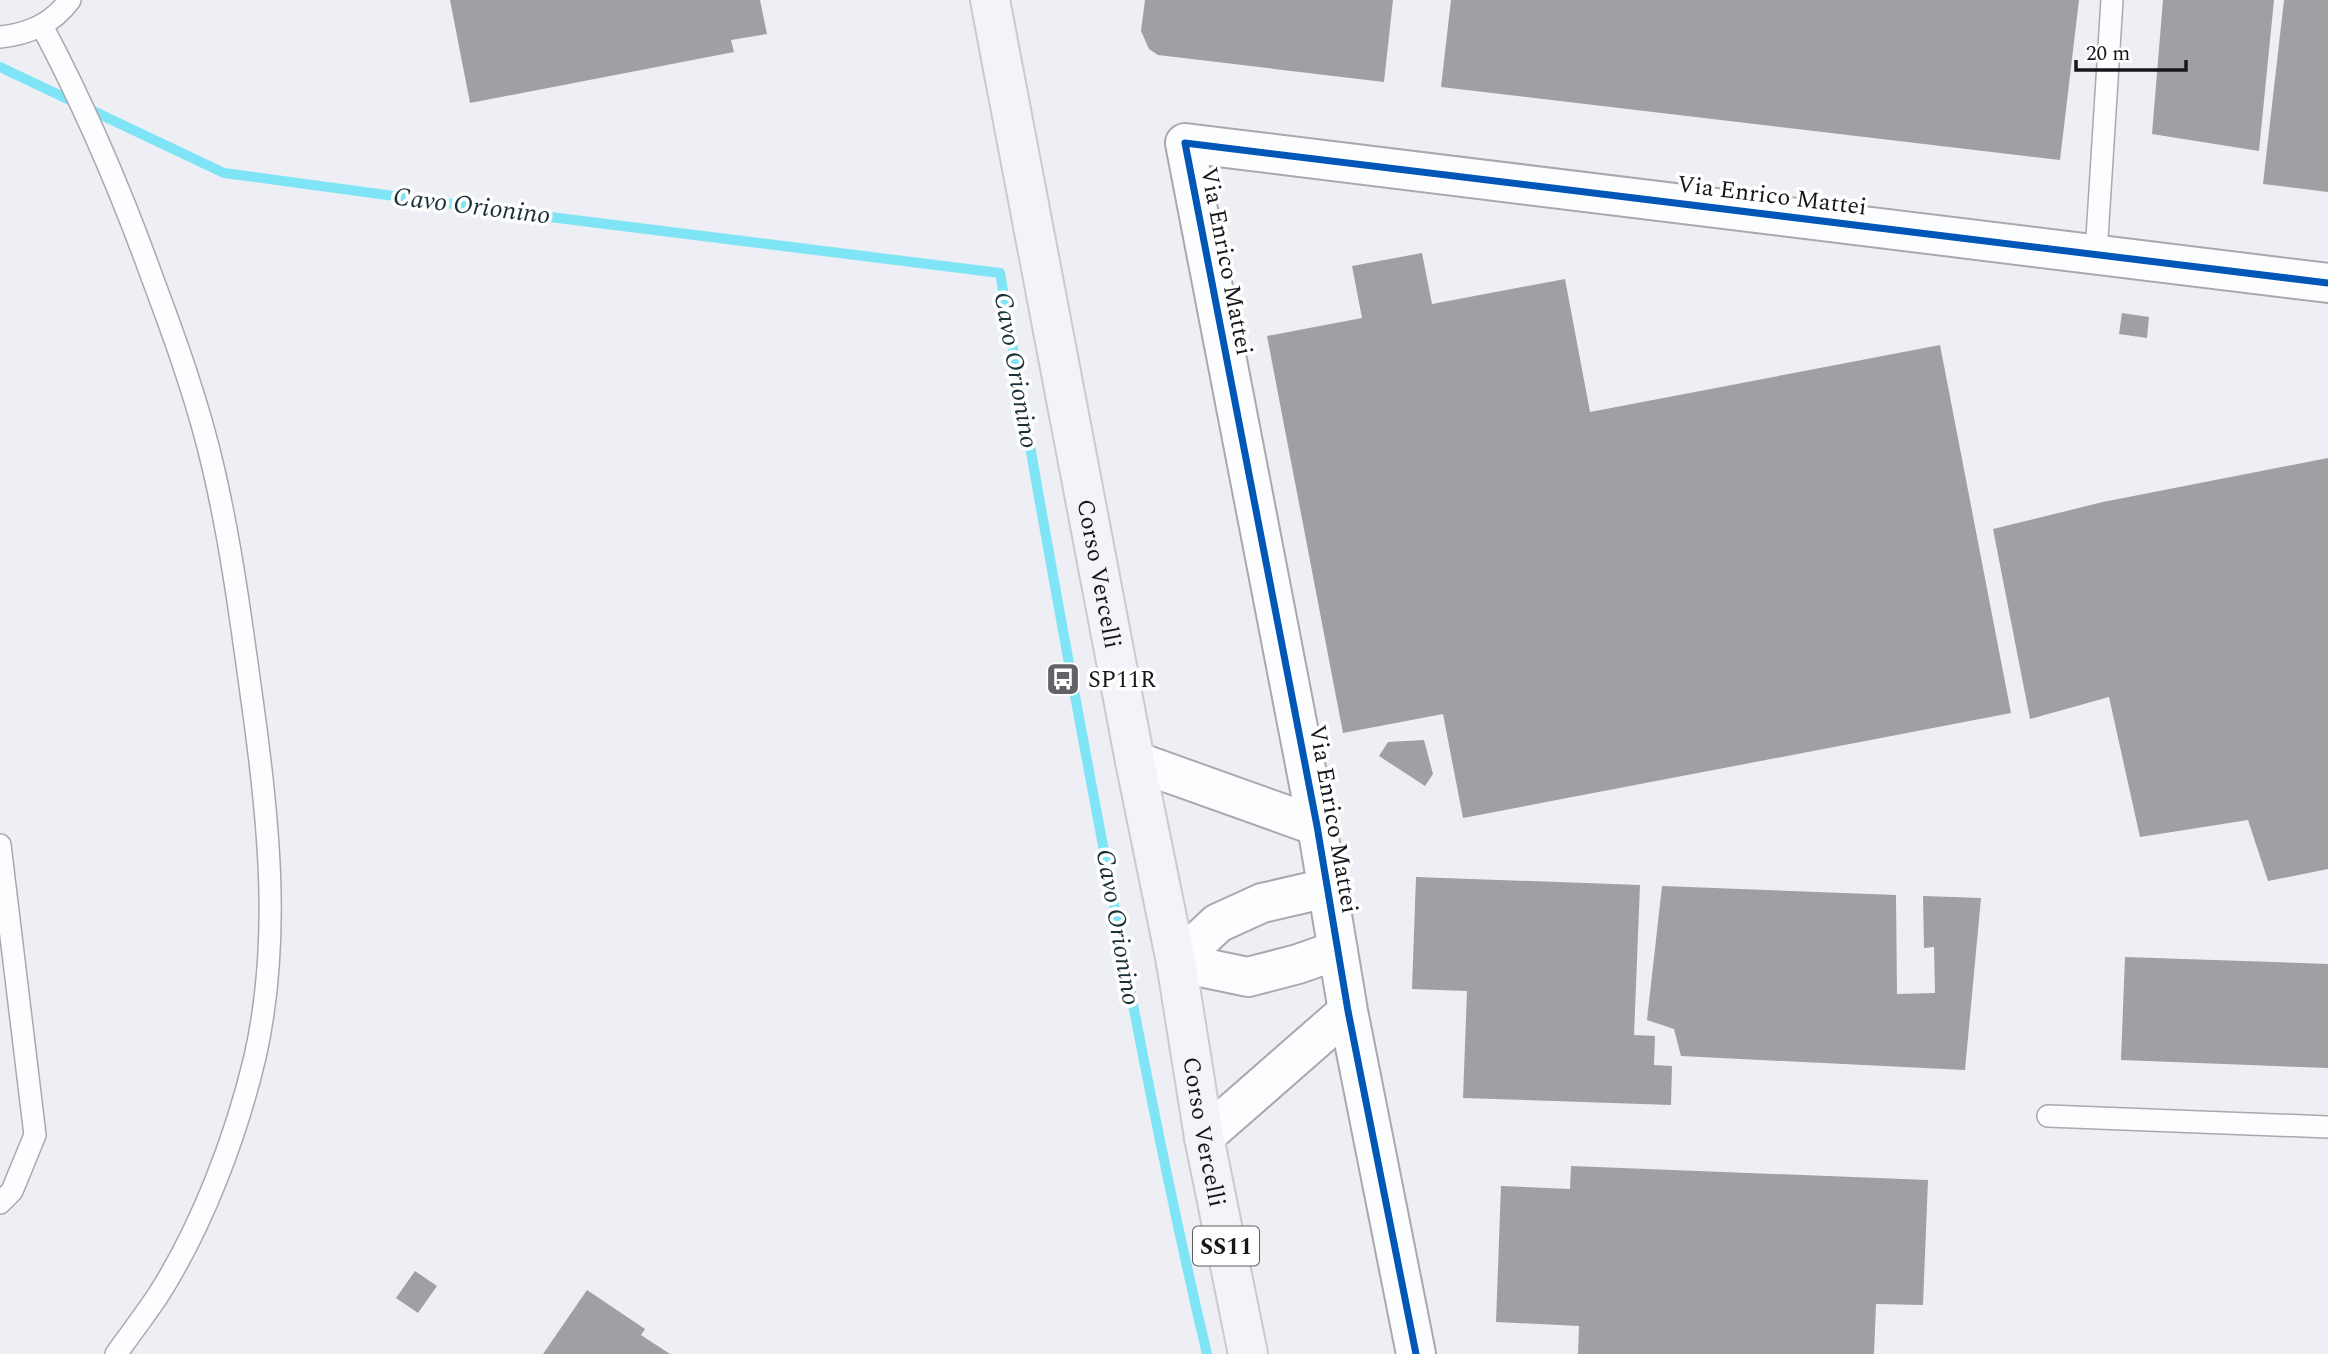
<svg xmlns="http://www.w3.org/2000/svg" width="2328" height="1354" font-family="Spectral,serif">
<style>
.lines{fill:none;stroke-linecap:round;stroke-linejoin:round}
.stream{stroke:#7ee4f6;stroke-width:10}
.building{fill:#9ea0a4}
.lane-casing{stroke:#a8a9ae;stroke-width:24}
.street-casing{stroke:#a8a9ae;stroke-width:42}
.primary-casing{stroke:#cacbcd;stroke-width:42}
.lane{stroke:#fcfdfe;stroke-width:21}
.street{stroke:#fcfdfe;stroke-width:38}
.primary{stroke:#f5f3f9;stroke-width:38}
.cycleway-casing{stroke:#fff;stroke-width:11}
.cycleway{stroke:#0057b8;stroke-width:7}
.labels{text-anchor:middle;stroke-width:7;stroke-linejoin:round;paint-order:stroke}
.shield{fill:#fff;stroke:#5c5d5f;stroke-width:2}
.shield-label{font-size:23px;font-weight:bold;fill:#16171a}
.street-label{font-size:24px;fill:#16171a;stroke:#fff}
.poi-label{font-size:24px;fill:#16171a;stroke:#fff;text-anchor:start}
.water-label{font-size:26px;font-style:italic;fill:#1a3237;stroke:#fff}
</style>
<rect width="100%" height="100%" fill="#eeeff5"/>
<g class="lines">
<!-- stream -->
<path class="stream" d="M0,67L224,173L542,216L1000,273C1034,473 1070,672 1108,872C1138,1033 1169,1194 1207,1354"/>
</g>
<!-- building -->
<path class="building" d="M450,0H760L767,34L731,40L734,52L470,103Z
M1145,0H1393L1384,82L1158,55L1149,49L1141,31Z
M1451,0H2079L2060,160L1441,87Z
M2163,0H2274L2259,151L2152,134Z
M2284,0H2328V192L2263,184Z
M1422,253L1432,304L1565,279L1590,412L1940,345L2011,713L1463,818L1443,714L1343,733L1267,336L1362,318L1352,266Z
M2122,313L2149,317L2147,338L2119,334Z
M2328,458V869L2268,881L2248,820L2140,837L2109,697L2030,719L1993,529L2103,502Z
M1424,740L1433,774L1425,786L1379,756L1388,742Z
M1416,877L1640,885L1634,1035L1655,1036L1654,1065L1672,1066L1671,1105L1463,1098L1467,991L1412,989Z
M1662,886L1896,895L1897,994L1935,993L1934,947L1924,948L1923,896L1981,898L1965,1070L1681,1056L1674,1029L1647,1020Z
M2125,957L2328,964V1068L2121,1060Z
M1571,1166L1928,1180L1923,1305L1876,1304L1874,1354H1578L1579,1326L1496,1322L1501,1186L1570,1189Z
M415,1271L437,1286L418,1313L396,1298Z
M587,1290L645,1329L641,1335L670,1354H543Z"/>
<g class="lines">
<!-- lane casing -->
<g class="lane-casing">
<path id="lane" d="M42,26C85,107 121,191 152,277C176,341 199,405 214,471C232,549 242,628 253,707C269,822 281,942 255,1057C236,1137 202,1227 157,1297C144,1316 130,1335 116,1354
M0,37C29,34 52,24 70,0
M2096,254L2112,0
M0,845L35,1135L12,1191L0,1203
M2048,1116L2328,1127"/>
</g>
<!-- street casing -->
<g class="street-casing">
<path id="street" d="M1135,761L1317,826
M1176,962L1218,923L1262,903L1327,888
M1176,962L1248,977L1298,964L1338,950
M1204,1137L1348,1011
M1416,1354L1348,1011L1317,826L1185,143L2328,283"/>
</g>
<!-- primary casing -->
<g class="primary-casing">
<g id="primary">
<path id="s1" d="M990,0L1135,761L1176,962L1204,1137L1248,1354"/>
</g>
</g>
<!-- lane -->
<use href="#lane" class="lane"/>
<!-- street -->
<use href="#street" class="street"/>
<!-- primary -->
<use href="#primary" class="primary"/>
<!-- cycleway casing -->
<g class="cycleway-casing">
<path id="cycleway" d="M1416,1354L1348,1011L1317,826L1185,143L2328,283"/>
</g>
<!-- cycleway -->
<use href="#cycleway" class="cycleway"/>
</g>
<!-- icons -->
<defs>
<g id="bus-square" transform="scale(1.75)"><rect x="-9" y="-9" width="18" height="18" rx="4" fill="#626367" stroke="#fff"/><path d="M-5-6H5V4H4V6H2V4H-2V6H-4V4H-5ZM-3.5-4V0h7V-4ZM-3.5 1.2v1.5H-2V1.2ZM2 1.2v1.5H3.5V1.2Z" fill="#fff"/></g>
</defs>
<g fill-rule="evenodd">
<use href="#bus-square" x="1063" y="679"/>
</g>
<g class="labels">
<!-- shield labels -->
<rect class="shield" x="1193" y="1226.5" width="66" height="39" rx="5"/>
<g class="shield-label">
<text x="1226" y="1254">SS11</text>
</g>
<!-- street labels -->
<g class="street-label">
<text transform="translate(1772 195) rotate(7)" y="8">Via Enrico Mattei</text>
<text transform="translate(1227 261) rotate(79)" y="8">Via Enrico Mattei</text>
<text dy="8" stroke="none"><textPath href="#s1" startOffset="584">Corso Vercelli</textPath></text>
<text transform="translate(1334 819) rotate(80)" y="8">Via Enrico Mattei</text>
<text dy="8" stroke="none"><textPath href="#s1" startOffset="1152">Corso Vercelli</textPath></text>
</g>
<!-- poi labels -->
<g class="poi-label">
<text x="1088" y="687">SP11R</text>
</g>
<!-- water labels -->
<g class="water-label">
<text transform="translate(472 205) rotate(7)" y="9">Cavo Orionino</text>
<text transform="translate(1017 370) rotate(80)" y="9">Cavo Orionino</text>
<text transform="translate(1119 927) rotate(80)" y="9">Cavo Orionino</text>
</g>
</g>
<!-- scale -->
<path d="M2076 60v10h110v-10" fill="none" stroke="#16171a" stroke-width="3.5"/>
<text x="2086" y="60" font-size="21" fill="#16171a" stroke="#ffffff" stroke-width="5" paint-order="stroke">20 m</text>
</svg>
